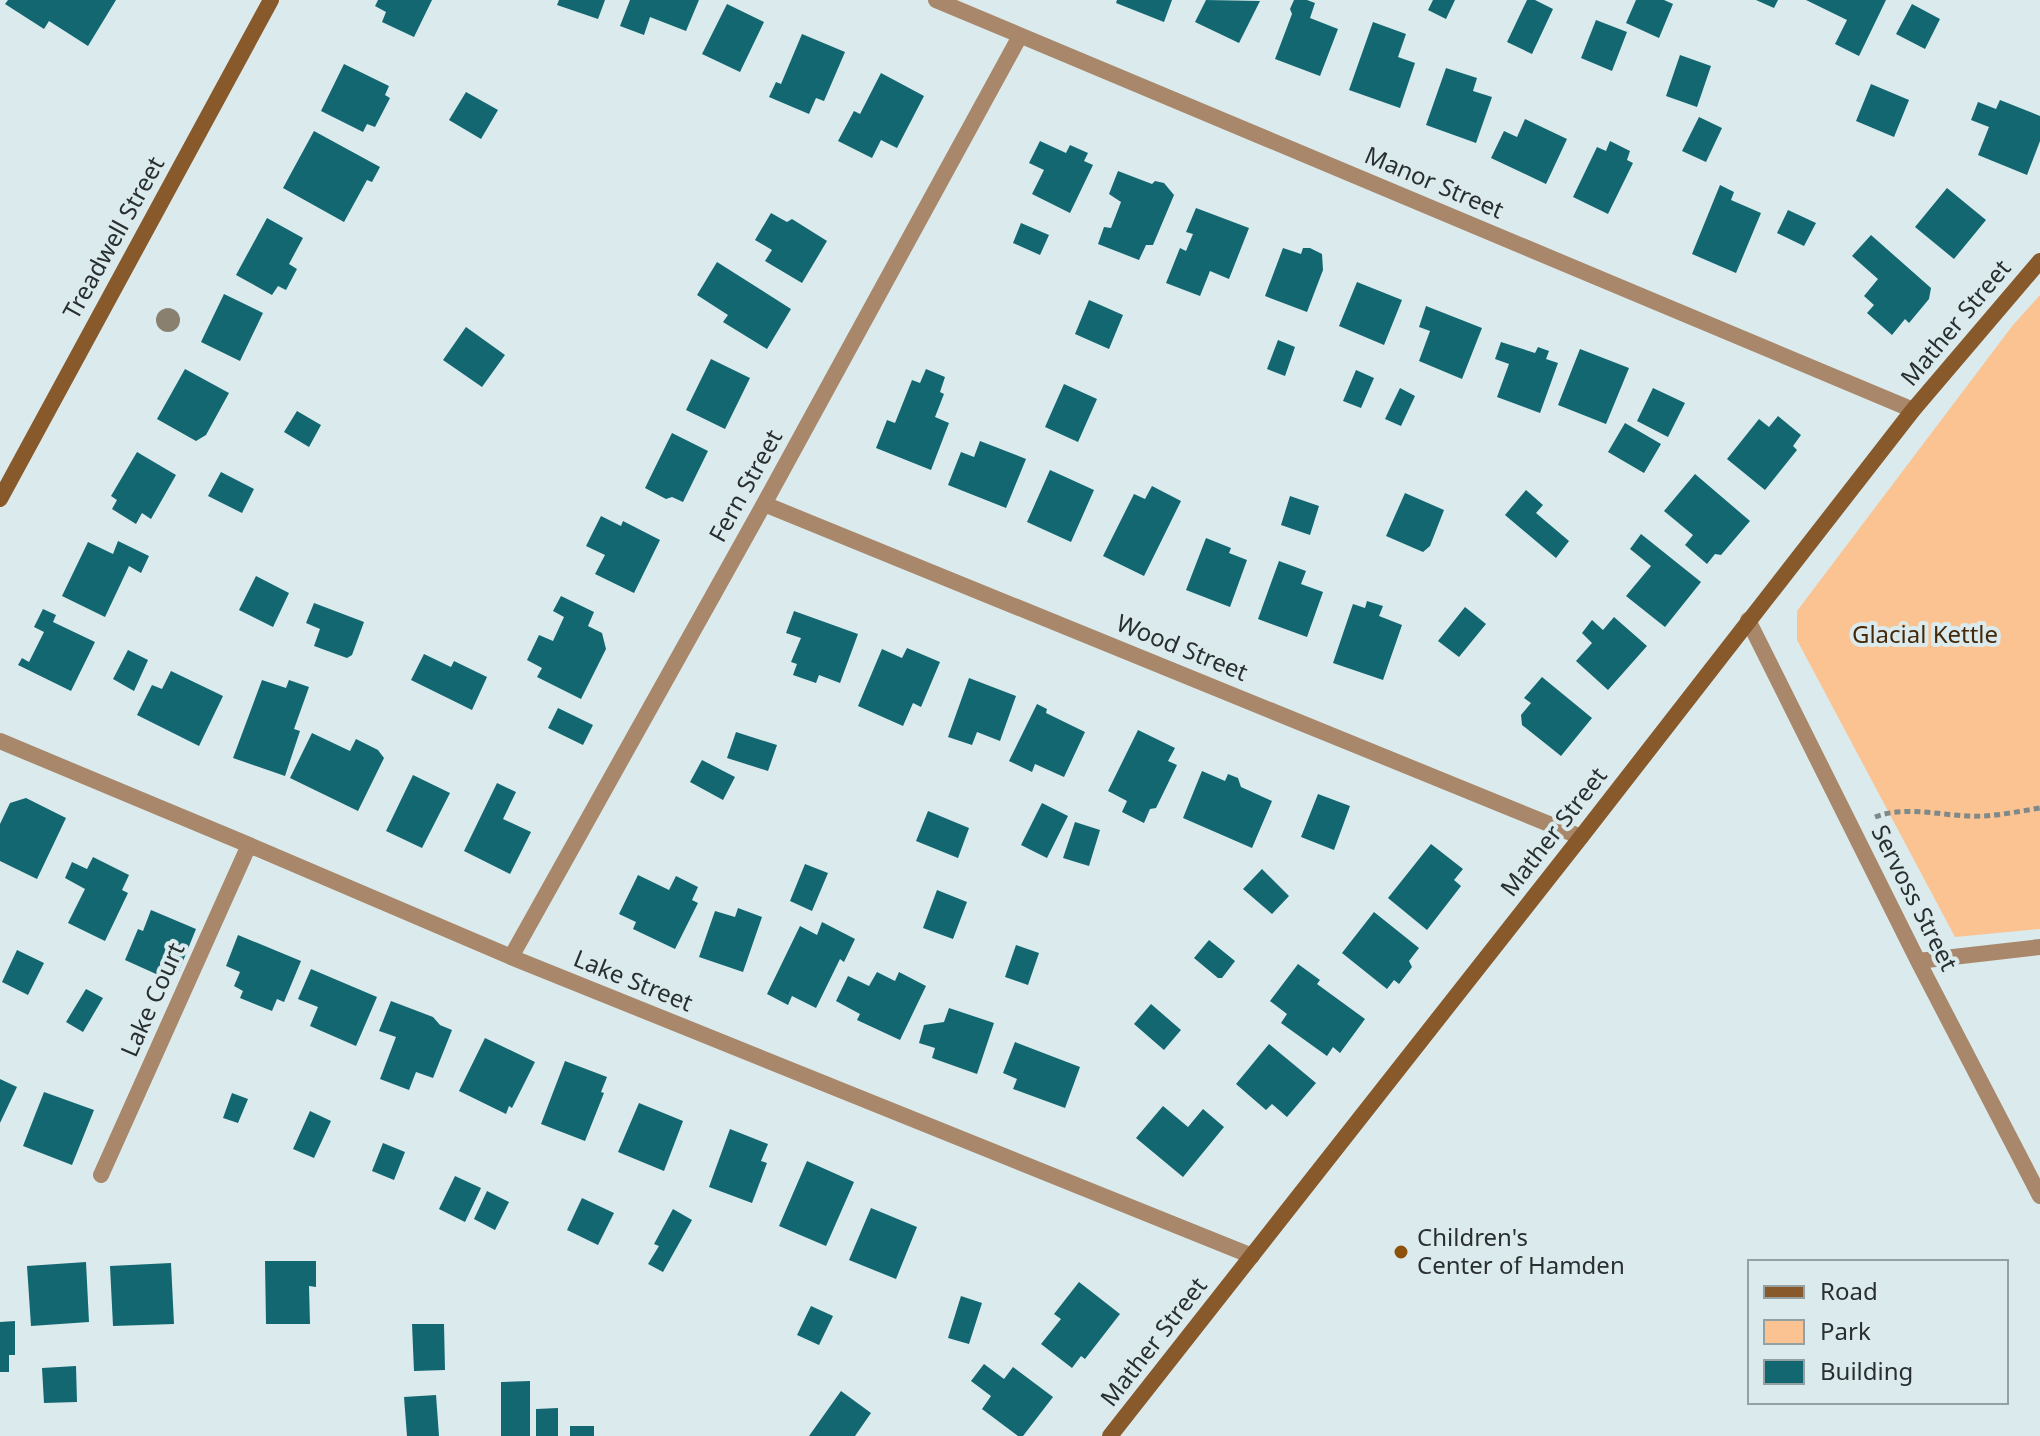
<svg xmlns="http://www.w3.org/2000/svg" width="2040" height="1436" font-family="'Noto Sans',sans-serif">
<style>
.green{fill:#fac391}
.building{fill:#136771}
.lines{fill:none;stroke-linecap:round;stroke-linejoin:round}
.path{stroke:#7e898a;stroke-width:5;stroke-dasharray:6 4;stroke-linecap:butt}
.street{stroke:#a8876a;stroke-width:16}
.secondary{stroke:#87592b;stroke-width:16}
.tree{fill:#89806f}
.poi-dot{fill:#8c520b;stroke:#dbebed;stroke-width:3}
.labels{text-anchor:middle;stroke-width:8;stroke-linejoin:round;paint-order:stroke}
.street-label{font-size:24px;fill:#292f30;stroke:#dbebed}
.park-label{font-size:24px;fill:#462908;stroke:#dbebed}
.poi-label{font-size:24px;fill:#292f30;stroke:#dbebed;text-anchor:start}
</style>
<rect width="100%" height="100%" fill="#dbebed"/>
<!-- green -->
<path class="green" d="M2040,295V929L1955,937L1797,640V611L2013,325Z"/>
<!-- building -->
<path class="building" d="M8,0H116L88,46L49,21L44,29L5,4Z
M378,0H432L414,37L382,22L386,12L375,6Z
M559,0H605L598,19L557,5Z
M630,0H699L686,31L650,17L644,35L620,26Z
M1117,0H1172L1164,22L1116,3Z
M1206,0L1260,1L1239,43L1195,22Z
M1294,0H1307L1315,3L1310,18L1338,29L1320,76L1275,59L1292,14L1290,9Z
M1433,0H1455L1446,19L1428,10Z
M1527,0H1535L1553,9L1532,54L1507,42Z
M1636,0H1664L1673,4L1659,38L1626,23Z
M1756,0H1778L1774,8Z
M1806,0H1886L1859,56L1835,44L1847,20Z
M727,4L764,22L740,72L702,54Z
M1912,4L1940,19L1925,49L1896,34Z
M1596,20L1627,32L1612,71L1581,58Z
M1373,22L1406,34L1398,57L1415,63L1400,108L1349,90Z
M802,34L845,52L824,101L816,98L809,114L769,97L776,82L781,84Z
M1680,55L1711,66L1697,107L1666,96Z
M344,64L389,86L385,95L390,98L375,127L367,124L363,132L321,111Z
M1446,68L1477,78L1473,91L1492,97L1476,143L1426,125Z
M881,73L924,96L897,148L881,140L872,158L838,141L854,111L860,114Z
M1871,84L1909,100L1894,137L1856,121Z
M466,92L498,110L481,139L449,120Z
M2000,100L2040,116V141L2027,175L1978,155L1989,127L1971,120L1978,102L1996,109Z
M1699,117L1722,128L1706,162L1682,151Z
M1525,119L1567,139L1546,184L1491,158L1504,131L1517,137Z
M314,131L380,167L372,182L367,180L344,222L283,188Z
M1040,141L1066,153L1070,145L1088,153L1084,161L1093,165L1070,213L1032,194L1044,170L1029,163Z
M1610,141L1630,151L1627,160L1633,163L1608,214L1573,197L1597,147L1606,151Z
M1118,171L1152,184L1155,181L1164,183L1174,195L1153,245H1146L1139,260L1098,244L1104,227L1111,228L1121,202L1109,194Z
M1720,185L1734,192L1731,200L1761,213L1736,273L1692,254Z
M1947,188L1986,220L1954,259L1915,227Z
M1196,208L1249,228L1229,279L1210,271L1200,296L1166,283L1180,248L1186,251L1193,234L1186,232Z
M1788,210L1816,223L1804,246L1777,233Z
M771,213L787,222L792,219L827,241L802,283L765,261L772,250L755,240Z
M267,218L303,238L289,264L297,269L286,290L278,286L272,295L236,275Z
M1021,223L1049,235L1040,255L1013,243Z
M1871,235L1931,288L1929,299L1909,323L1905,319L1892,335L1867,313L1874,305L1864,296L1878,279L1852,256Z
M1283,248L1301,254L1303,248H1310L1322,254L1323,270L1307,312L1265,296Z
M717,262L791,309L767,349L723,322L728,315L697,295Z
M1357,282L1402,300L1384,345L1339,326Z
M224,294L263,313L240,361L201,342Z
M1089,300L1123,315L1109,349L1075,334Z
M1426,306L1482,328L1462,379L1419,361L1430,331L1419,327Z
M466,327L505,355L482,387L443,360Z
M1278,340L1295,347L1285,376L1267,369Z
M1501,342L1535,353L1538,347L1549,351L1546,359L1558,363L1540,413L1497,397L1509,364L1495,359Z
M1580,349L1629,368L1606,424L1558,405Z
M711,359L750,378L725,429L686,410Z
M185,369L229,393L206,435L196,441L157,419Z
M926,369L945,377L940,392L944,394L935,417L949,423L931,470L876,448L887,420L895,423L912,380L920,383Z
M1356,370L1374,378L1361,408L1343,401Z
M1064,384L1097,399L1078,442L1045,427Z
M1400,388L1415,396L1401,426L1385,419Z
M1653,388L1685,403L1668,437L1637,421Z
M297,411L321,425L309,447L284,432Z
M1778,416L1801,435L1793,446L1797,450L1765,490L1727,459L1759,419L1769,427Z
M1625,423L1661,444L1644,473L1608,452Z
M672,433L708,451L683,502L672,497L666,499L645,488Z
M980,441L1026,459L1006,508L948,485L961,452L974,457Z
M137,452L176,475L151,519L142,513L136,524L112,509L117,500L111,496Z
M1050,470L1094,490L1071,542L1027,522Z
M221,472L254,489L242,513L208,496Z
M1695,474L1750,521L1721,555L1715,554L1707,564L1685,545L1693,535L1664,511Z
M1152,486L1181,501L1144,576L1103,556L1134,494L1145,499Z
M1526,490L1543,505L1536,513L1569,541L1556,558L1505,515Z
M1405,493L1444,510L1430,546L1423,552L1386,536Z
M1290,496L1319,506L1310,535L1281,525Z
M601,516L621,526L623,521L660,540L634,593L595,574L605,555L586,546Z
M1641,534L1701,582L1665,627L1626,596L1651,566L1630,549Z
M1206,538L1231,548L1229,553L1247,560L1230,607L1186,590Z
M118,541L149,556L141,573L129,566L105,617L62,596L88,542L113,554Z
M1279,561L1306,571L1301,584L1323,592L1307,637L1258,619Z
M256,576L289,593L273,627L239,610Z
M561,596L594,612L588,626L602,633L606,649L581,699L537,677L542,668L527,660L539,635L553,641L564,617L553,611Z
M1367,601L1383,606L1379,616L1402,625L1383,680L1333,663L1353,604L1365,608Z
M314,603L364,622L352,655L347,658L314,646L320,629L306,623Z
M1465,607L1486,624L1459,657L1438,641Z
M43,609L56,615L53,622L95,642L71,691L18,665L22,658L29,662L44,632L34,627Z
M794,611L858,634L840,683L819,675L816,683L793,675L797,664L791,662L801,638L786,633Z
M1614,617L1647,646L1608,690L1576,661L1592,643L1582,633L1592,620L1603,630Z
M907,648L940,662L921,707L913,703L903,726L858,706L882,649L902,658Z
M128,650L148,660L134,691L113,679Z
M424,654L451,667L454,661L487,677L472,710L411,680Z
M171,671L223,696L199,746L137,715L152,685L162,689Z
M1542,677L1592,718L1561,756L1522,725L1521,715L1531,703L1524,698Z
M969,678L1016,696L1000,741L977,732L972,745L948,737Z
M262,680L286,688L289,680L309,687L294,729L300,731L285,776L233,758Z
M1037,704L1047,709L1046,713L1085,732L1064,777L1035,764L1032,772L1009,761Z
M558,708L593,725L583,745L548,728Z
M1138,730L1175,748L1168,761L1177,765L1156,808L1150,809L1144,823L1122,812L1127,801L1108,791Z
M736,732L777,745L768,771L727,758Z
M312,733L350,751L356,739L378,750L384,758L358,811L290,778Z
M702,760L735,777L723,800L690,782Z
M1202,771L1225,781L1228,774L1238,778L1241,787L1272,801L1252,848L1183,818Z
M413,775L450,793L422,848L386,831Z
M497,783L516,792L503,819L531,832L510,874L464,851Z
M1318,794L1350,806L1334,850L1301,837Z
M26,798L66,818L37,879L0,861V824L10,803Z
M1042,803L1068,816L1047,858L1021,845Z
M928,811L969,828L958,858L916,841Z
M1075,822L1100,830L1089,866L1063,858Z
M1431,844L1463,869L1454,880L1461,886L1427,930L1388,898Z
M93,857L129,875L122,890L128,893L105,941L68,923L85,889L65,878L72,862L87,869Z
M805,864L828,873L812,911L790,901Z
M1262,869L1289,896L1272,914L1243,889Z
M638,875L669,890L676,876L698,887L692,900L698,903L675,949L633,929L636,922L619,914Z
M937,890L967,902L953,939L923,928Z
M738,908L762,917L743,972L699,957L715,911L735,917Z
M151,910L196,929L179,971L170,967L165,978L125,960L138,929L143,931Z
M1374,912L1419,948L1409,961L1412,967L1399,984L1394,980L1387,989L1342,953Z
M822,922L855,939L844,962L840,959L816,1008L792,996L788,1005L767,994L800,926L817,935Z
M238,935L301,961L284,1002L277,999L272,1011L240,998L243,991L234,986L240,972L226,966Z
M1209,940L1235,961L1222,978H1218L1194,958Z
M1016,945L1039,953L1028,985L1005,977Z
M17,950L44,963L28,995L2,982Z
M1298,964L1320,980L1317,984L1365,1019L1340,1053L1333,1047L1327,1056L1281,1023L1287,1014L1270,1001Z
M311,969L377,997L356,1046L310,1026L318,1007L298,999Z
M877,972L895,981L899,972L926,986L900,1040L857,1020L860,1014L836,1001L848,976L869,986Z
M86,989L103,998L83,1032L66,1022Z
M391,1001L433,1017L440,1025L452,1030L433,1078L416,1072L409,1090L380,1079L396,1037L379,1031Z
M1151,1004L1181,1030L1164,1050L1134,1024Z
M949,1008L994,1023L977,1074L932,1058L935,1048L919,1043L924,1025L944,1022Z
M485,1038L535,1062L512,1108L509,1106L506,1114L459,1091Z
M1015,1042L1080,1067L1065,1108L1013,1089L1017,1079L1003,1073Z
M1269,1044L1316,1083L1287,1117L1272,1104L1266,1110L1236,1084Z
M565,1061L607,1077L601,1092L604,1093L585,1141L541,1124Z
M0,1079L17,1087L0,1123Z
M44,1092L94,1110L72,1165L23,1146Z
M232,1093L248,1099L238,1123L223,1118Z
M639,1103L683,1121L664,1171L618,1152Z
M1163,1106L1188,1127L1203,1109L1224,1127L1183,1177L1136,1138Z
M310,1111L331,1121L314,1158L293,1149Z
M730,1129L768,1144L761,1161L767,1163L752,1203L709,1187Z
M383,1143L405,1152L394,1180L372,1171Z
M807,1161L854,1182L826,1246L779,1226Z
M455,1176L481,1188L465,1222L439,1209Z
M487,1191L509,1202L495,1230L474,1219Z
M582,1198L614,1213L598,1245L567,1230Z
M871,1208L917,1227L896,1279L849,1260Z
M673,1209L692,1220L663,1272L648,1264L659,1246L654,1244Z
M265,1261H316V1287L309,1286L310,1324H266Z
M86,1262L89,1322L31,1326L27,1266Z
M171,1263L174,1324L113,1326L110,1266Z
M1079,1282L1120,1314L1085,1359L1081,1356L1072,1368L1041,1344L1061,1319L1054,1314Z
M961,1296L982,1303L969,1344L948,1338Z
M811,1306L833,1316L819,1345L797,1335Z
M15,1321V1355H9V1372H0V1322Z
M412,1324H444L445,1370L414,1371Z
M984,1364L1004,1379L1013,1367L1053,1397L1023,1436H1018L982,1409L991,1396L971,1381Z
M76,1366L77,1402L44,1403L42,1368Z
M530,1381V1436H501V1382Z
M841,1391L871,1413L855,1436H809Z
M436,1395L439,1436H407L404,1397Z
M558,1408V1436H536V1409Z
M570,1426H594V1436H570Z"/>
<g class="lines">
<!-- path -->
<path class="path" d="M1875,817C1909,804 1947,818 1983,816C2002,815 2021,811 2040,808"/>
<!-- street -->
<path class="street" d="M936,0L1913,410
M764,504L1581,837
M1748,620L1918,961L2040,1196
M0,741L249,845L511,957L1252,1256
M511,957L764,504L1020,36
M1918,961L2040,947
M101,1175L249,845"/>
<!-- secondary -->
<path class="secondary" d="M0,499L271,0
M1110,1436L1581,837L1913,410L2040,261"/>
</g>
<!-- trees -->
<circle class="tree" cx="168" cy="320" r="12"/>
<!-- markers -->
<circle class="poi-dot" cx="1401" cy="1252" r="8"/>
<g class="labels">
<!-- street labels -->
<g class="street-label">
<text transform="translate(1434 183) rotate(23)" y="8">Manor Street</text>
<text transform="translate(114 238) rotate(-61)" y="8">Treadwell Street</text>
<text transform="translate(1956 323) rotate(-50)" y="8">Mather Street</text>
<text transform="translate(746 486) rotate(-61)" y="8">Fern Street</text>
<text transform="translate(1182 648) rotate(22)" y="8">Wood Street</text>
<text transform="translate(1554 832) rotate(-52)" y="8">Mather Street</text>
<text transform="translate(1914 898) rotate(63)" y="8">Servoss Street</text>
<text transform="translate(633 981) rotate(22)" y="8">Lake Street</text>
<text transform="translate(153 1000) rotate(-66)" y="8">Lake Court</text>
<text transform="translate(1154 1342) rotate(-52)" y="8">Mather Street</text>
</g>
<!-- park labels -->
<g class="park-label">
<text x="1925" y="643">Glacial Kettle</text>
</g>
<!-- poi labels -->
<g class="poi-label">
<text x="1417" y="1246">Children's<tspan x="1417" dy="28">Center of Hamden</tspan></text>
</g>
</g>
<!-- legend -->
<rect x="1748" y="1260" width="260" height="144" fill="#dbebed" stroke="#94a0a1" stroke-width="2"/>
<rect x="1764" y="1286" width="40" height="12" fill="#87592b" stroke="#94a0a1" stroke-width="2"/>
<text x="1820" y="1300" font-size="24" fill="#292f30">Road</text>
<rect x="1764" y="1320" width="40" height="24" fill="#fac391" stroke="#94a0a1" stroke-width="2"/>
<text x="1820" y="1340" font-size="24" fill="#292f30">Park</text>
<rect x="1764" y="1360" width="40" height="24" fill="#136771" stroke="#94a0a1" stroke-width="2"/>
<text x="1820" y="1380" font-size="24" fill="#292f30">Building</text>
</svg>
